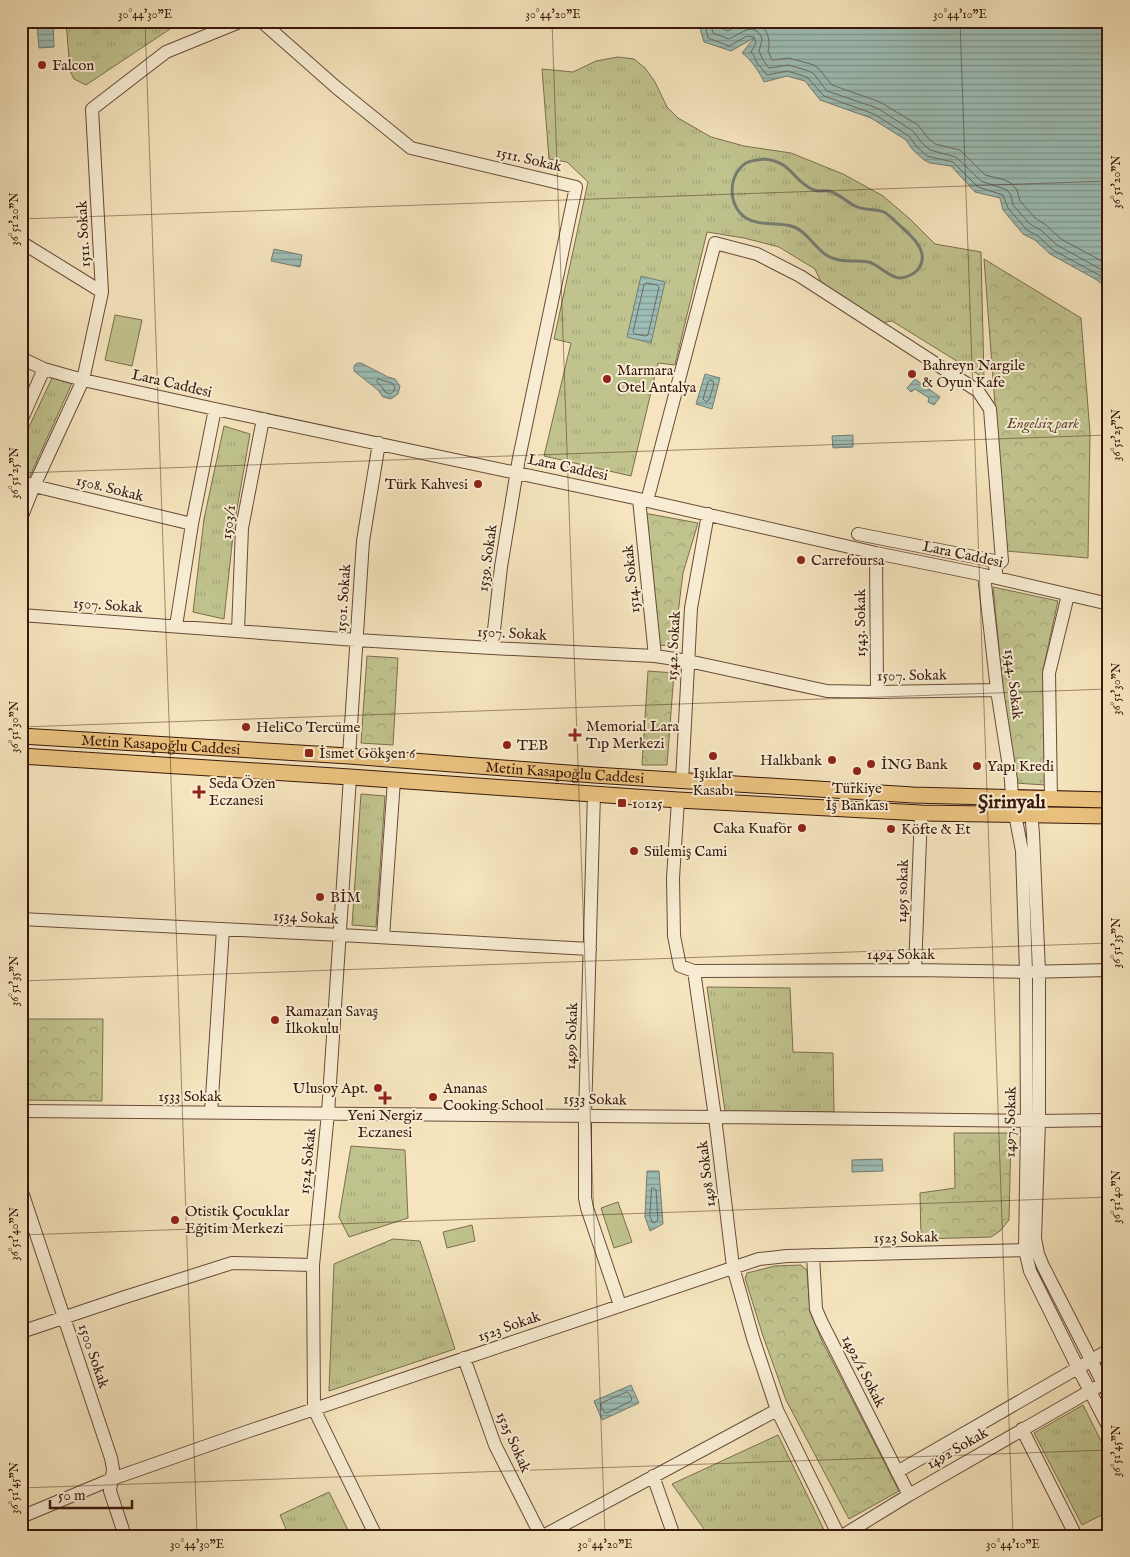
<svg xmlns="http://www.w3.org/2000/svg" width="1130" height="1557" font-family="'IM FELL English',serif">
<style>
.grass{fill:url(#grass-tufts);stroke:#7c6e4d}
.park{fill:url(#park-crowns);stroke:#7c6e4d}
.pitch{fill:#c0c38e;stroke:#7c6e4d}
.water{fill:url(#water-rules);stroke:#757c72}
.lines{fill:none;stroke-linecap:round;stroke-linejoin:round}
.shore{stroke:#6b6b61;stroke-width:1}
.stream{stroke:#757c72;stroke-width:3}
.minor-casing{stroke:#684b38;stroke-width:14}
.major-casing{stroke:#39180c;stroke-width:17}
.minor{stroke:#f8edd4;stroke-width:12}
.major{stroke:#eac27e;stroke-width:15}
.ticks{fill:none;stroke:#39180c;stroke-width:1;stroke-opacity:0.45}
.poi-dot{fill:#8f2418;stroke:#f8edd4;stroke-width:2}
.labels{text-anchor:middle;stroke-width:4;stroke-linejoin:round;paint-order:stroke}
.poi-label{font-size:15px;fill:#39180c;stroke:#f8edd4;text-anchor:start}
.street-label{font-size:15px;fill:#39180c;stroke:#f8edd4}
.park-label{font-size:15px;font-style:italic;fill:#624b33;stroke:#f8edd4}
.district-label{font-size:20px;font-weight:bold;fill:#39180c;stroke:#f8edd4}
.neatline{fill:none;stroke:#39180c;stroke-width:2}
.ticks-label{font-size:12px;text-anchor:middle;fill:#39180c}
</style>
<defs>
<pattern id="grass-tufts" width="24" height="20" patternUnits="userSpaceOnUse" patternTransform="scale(1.25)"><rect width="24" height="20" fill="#c0c38e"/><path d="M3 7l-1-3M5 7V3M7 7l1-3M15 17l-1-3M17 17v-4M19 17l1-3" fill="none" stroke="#a6a779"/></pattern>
<pattern id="park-crowns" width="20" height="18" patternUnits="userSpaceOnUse" patternTransform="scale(1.25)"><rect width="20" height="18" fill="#c0c38e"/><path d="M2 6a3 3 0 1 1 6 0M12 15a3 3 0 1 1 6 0" fill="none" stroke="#a6a779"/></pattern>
<pattern id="water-rules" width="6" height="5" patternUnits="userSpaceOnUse" patternTransform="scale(1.25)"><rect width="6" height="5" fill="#9dbeb6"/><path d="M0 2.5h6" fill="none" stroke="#819992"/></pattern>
</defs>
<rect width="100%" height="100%" fill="#f5e4bd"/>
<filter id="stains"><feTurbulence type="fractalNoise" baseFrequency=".004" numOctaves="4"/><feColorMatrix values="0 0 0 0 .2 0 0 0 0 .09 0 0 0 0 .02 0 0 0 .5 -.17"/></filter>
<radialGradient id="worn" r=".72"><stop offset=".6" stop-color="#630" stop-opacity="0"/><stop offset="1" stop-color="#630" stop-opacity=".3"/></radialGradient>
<!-- grass -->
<path class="grass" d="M66,21H168L170,29L86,85L74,79L70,71Z
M618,57L634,59L645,68L655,82L667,107L678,118L711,137L744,146L791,153L843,174L883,196L910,219L935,244L981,252L984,378L892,321L881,323L821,282L815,269L779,247L744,238L707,232L675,365L658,363L631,476L544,456L571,343L554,339L588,182L567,162L549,159L542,69L573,72L596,61Z
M52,378L72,383L30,476L21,473V444Z
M224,426L250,434L234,526L224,619L193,612L204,519Z
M361,794L385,796L376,927L352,925Z
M707,987L790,988L793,1052L833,1053L834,1112L725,1111Z
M351,1146L405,1150L408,1218L349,1237L339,1217Z
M393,1239L420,1241L455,1349L329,1391L334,1264Z
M1083,1405L1109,1457V1511L1082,1525L1034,1433Z
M778,1435L827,1536H709L672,1484Z
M329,1492L351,1536H289L280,1515Z"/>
<!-- park -->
<path class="park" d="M984,259L1081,318L1090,433L1088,558L1006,551Z
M644,513L698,523L683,573L674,646L658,645Z
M993,587L1058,601L1043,670L1045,785L1015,783L1004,698Z
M367,656L398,658L393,745L361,743Z
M648,671L674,673L667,765H642Z
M21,1019H103L102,1101L21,1100Z
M954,1133H1011L1009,1220L1000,1231L991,1237L921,1239L920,1193L955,1188Z
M801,1265L807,1270L810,1312L823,1343L899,1491L849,1519L786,1400L763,1336L745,1278L747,1273L775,1266Z"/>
<!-- pitch -->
<path class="pitch" d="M115,315L142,320L132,366L105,360Z
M618,1202L632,1242L614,1248L601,1208Z
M472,1225L475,1241L447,1248L443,1232Z"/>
<!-- water -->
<path class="water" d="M41,21H53L54,47L39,48L37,25Z
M700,21H1109V290L1097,280L1050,254L1035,240L1023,234L1003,210L1000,198L975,192L951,166L930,163L924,160L912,149L906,140L871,118L820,100L805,81L787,76L764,82C760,73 750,58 742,53L754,38L731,51L704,42L699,25Z
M274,249L302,255L300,267L271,261Z
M641,276L665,282L651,343L627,337Z
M357,363H361L388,377L395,379L400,386L398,394L391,399L383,397L378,390L354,371V366Z
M705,374L720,378L712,409L696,404Z
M915,379L940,397L934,405L928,402L929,398L915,389L911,392L907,388Z
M853,435V447L833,448L832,436Z
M882,1159L883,1171L852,1172V1160Z
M647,1171H659L663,1224L650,1231L645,1217Z
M631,1385L639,1403L602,1420L594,1401Z"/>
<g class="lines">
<!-- shore -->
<path class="shore" d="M704,21L708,38L729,46L747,36L754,37L756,43L751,52L754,56L757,63L767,75L787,71L807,77L824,96L874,114L909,136L916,146L927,156L953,162L978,187L1003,195L1008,208L1027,230L1038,236L1053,250L1099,275L1109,283
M710,21L713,33L729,39L746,30L752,29L757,31L761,36L762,40L759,51L763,60L769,68L788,65L809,71L814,74L827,91L877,108L913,131L921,142L930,150L956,157L981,181L1007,190L1011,195L1013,205L1030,224L1042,231L1057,245L1102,270L1109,275
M718,21L719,27L728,31C734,28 740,23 746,22C764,19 772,37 768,51L772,60L789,58L814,65L819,69L832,85L880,102L918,125L927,137L935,144L960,150L985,175L1005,180L1012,184L1017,190L1020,201L1035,218L1046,225L1061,239L1109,265
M647,283L657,285L659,287L648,335L645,336L635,334L633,332L644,285Z
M378,379L392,383L395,387L394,391L390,394L385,392L382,387L377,382Z
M710,380L713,381L714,384L709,400L706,402L703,399L708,382Z
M652,1188H654L656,1190L658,1220L654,1223L652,1222L650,1216Z
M627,1392C630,1393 633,1399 631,1401L607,1413L604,1412L601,1406L602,1403Z"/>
<!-- stream -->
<path class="stream" d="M764,159C792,161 793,182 814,190C819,192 824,190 829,191C839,194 846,201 855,206C864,211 875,208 884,212C888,214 893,219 896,222C908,233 931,250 919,268C915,274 906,278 899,278C889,277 879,265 869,262C855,259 841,264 828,256C815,249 808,232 794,227C779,221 760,227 746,218C728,207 727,175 746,163C751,160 758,160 764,159Z"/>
<!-- minor casing -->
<g class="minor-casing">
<path id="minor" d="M261,21L337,88L411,148L576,187L519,458L501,567L492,648
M21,242L102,292
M21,358L44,369L83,380L215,409L639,499L876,553L984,575L1109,604
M21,421L44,369
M21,481L34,486L192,524
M639,499L655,656
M647,501L715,243L757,254L800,276L978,391L990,409L1002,561L995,566L997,578
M21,518L34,486L83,380L102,292L92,109L166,52L242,21
M858,534L1000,562
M876,553L877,692
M984,575L997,690L1011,780L1012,798L1022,851L1026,972L1027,1121L1025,1250L1030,1271L1078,1368L1109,1428
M21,615L356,640L492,648L655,656L688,661L827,691L877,692L997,690
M176,626L192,524L215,409
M238,631L242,528L263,419
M349,756L363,541L379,443
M350,777L328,1113L313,1265L314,1409L376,1536
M682,781L691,608L708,514
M594,793L585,1116V1198L587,1208L620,1305
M1030,799L1033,834L1039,972V1121L1035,1238L1038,1254L1043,1266L1109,1395
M1051,799L1049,673L1068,595
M678,800L673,878L674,936L680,966L694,971L715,1117L733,1267L753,1338L777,1410L839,1536
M21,919L341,935L590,949
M383,937L394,780
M915,970L921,813
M694,971L915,970L1026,972L1109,970
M21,1111L715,1117L1039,1121L1109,1120
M211,1113L223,929
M21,1189L111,1458L113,1469L110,1491L125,1536
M813,1255L816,1309L821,1321L909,1495
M21,1332L122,1298L232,1263L313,1265
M464,1358L495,1445L541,1536
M1022,1429L1076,1536
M897,1472L1109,1350
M653,1476L674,1536
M21,1517L112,1479L249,1431L759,1259L787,1256L1025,1250
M543,1536L777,1410
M842,1536L909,1495L1097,1387"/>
</g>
<!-- major casing -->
<g class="major-casing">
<g id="major">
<path id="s1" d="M21,736L349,756L594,775L913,795L1109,800"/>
<path d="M21,756L350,777L678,800L921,813L1109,816"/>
</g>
</g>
<!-- minor -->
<use href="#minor" class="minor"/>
<!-- major -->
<use href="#major" class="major"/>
</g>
<!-- ticks -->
<path class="ticks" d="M145,21L197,1536M552,21L605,1536M960,21L1013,1536M21,219L1109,181M21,473L1109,435M21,727L1109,689M21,981L1109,943M21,1235L1109,1197M21,1488L1109,1450"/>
<!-- markers -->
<g class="poi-dot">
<circle cx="42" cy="65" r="5"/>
<circle cx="912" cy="374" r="5"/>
<circle cx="607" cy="379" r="5"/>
<circle cx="478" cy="484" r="5"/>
<circle cx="801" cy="560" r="5"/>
<circle cx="246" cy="727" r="5"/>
<path d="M572.5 727.5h5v5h5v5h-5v5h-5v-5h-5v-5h5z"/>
<circle cx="507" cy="745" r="5"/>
<rect x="304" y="748" width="10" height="10" rx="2.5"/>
<circle cx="713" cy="756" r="5"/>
<circle cx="832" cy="760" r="5"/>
<circle cx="871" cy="764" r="5"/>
<circle cx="977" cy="766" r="5"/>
<circle cx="857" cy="771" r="5"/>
<path d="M196.5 784.5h5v5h5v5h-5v5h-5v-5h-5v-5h5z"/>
<rect x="617" y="798" width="10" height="10" rx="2.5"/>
<circle cx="802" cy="828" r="5"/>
<circle cx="891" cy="829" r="5"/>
<circle cx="634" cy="851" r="5"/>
<circle cx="320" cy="897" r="5"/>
<circle cx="275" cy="1020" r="5"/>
<circle cx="378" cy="1088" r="5"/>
<circle cx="433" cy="1097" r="5"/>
<path d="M382.5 1090.5h5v5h5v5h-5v5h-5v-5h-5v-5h5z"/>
<circle cx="175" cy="1220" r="5"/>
</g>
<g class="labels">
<!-- poi labels -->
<g class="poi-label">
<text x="52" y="70">Falcon</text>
<text x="922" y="370">Bahreyn Nargile<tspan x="922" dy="17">&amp; Oyun Kafe</tspan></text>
<text x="617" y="375">Marmara<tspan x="617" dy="17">Otel Antalya</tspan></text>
<text x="468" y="489" text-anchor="end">Türk Kahvesi</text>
<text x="811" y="565">Carrefoursa</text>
<text x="586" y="731">Memorial Lara<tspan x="586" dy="17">Tıp Merkezi</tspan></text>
<text x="256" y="732">HeliCo Tercüme</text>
<text x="517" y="750">TEB</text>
<text x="319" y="758">İsmet Gökşen 6</text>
<text x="822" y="765" text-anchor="end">Halkbank</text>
<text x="881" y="769">İNG Bank</text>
<text x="987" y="771">Yapı Kredi</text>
<text x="713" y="778" text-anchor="middle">Işıklar<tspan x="713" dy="17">Kasabı</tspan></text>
<text x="209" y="788">Seda Özen<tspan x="209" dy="17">Eczanesi</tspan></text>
<text x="857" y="793" text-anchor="middle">Türkiye<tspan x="857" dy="17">İş Bankası</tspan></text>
<text x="632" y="808">10125</text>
<text x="792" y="833" text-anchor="end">Caka Kuaför</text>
<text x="901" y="834">Köfte &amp; Et</text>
<text x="644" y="856">Sülemiş Cami</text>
<text x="330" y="902">BİM</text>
<text x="285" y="1016">Ramazan Savaş<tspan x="285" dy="17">İlkokulu</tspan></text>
<text x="368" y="1093" text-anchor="end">Ulusoy Apt.</text>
<text x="443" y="1093">Ananas<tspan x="443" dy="17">Cooking School</tspan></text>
<text x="385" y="1120" text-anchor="middle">Yeni Nergiz<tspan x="385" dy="17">Eczanesi</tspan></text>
<text x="185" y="1216">Otistik Çocuklar<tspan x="185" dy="17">Eğitim Merkezi</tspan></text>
</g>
<!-- street labels -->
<g class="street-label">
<text transform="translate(529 159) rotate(13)" y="5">1511. Sokak</text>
<text transform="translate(83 234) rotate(-93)" y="5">1511. Sokak</text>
<text transform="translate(172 383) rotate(13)" y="5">Lara Caddesi</text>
<text transform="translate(568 467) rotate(12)" y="5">Lara Caddesi</text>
<text transform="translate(110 488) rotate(14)" y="5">1508. Sokak</text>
<text transform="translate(228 522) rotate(-83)" y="5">1503/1</text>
<text transform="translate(963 554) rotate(12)" y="5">Lara Caddesi</text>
<text transform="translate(487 558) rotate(-82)" y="5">1539. Sokak</text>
<text transform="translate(631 579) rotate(-96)" y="5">1514. Sokak</text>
<text transform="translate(343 598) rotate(-86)" y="5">1501. Sokak</text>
<text transform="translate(108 605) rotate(4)" y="5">1507. Sokak</text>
<text transform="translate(860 623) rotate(-90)" y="5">1543. Sokak</text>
<text transform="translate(512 633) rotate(3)" y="5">1507. Sokak</text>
<text transform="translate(673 646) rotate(-87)" y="5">1542. Sokak</text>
<text transform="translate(912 675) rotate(-1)" y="5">1507. Sokak</text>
<text transform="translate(1014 684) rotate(83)" y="5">1544. Sokak</text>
<text dy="5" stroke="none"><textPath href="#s1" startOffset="140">Metin Kasapoğlu Caddesi</textPath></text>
<text dy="5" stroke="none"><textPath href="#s1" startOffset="545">Metin Kasapoğlu Caddesi</textPath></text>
<text transform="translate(902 891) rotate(-88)" y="5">1495 sokak</text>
<text transform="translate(306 917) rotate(3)" y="5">1534 Sokak</text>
<text x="901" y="959">1494 Sokak</text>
<text transform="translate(571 1036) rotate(-88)" y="5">1499 Sokak</text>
<text x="190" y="1101">1533 Sokak</text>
<text transform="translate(595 1099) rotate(1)" y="5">1533 Sokak</text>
<text transform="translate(1010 1122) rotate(-89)" y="5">1497. Sokak</text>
<text transform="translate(307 1161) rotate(-84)" y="5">1524 Sokak</text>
<text transform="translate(706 1174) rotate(-97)" y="5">1498 Sokak</text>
<text transform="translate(906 1237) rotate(-1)" y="5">1523 Sokak</text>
<text transform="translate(509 1326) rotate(-19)" y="5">1523 Sokak</text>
<text transform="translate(94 1356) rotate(71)" y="5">1500 Sokak</text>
<text transform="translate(864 1371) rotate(63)" y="5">1492/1 Sokak</text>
<text transform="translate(514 1442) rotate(66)" y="5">1525 Sokak</text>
<text transform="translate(957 1448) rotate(-30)" y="5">1492 Sokak</text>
</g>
<!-- park labels -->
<g class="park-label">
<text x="1043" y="428">Engelsiz park</text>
</g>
<!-- district labels -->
<g class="district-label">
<text x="1012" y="808">Şirinyalı</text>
</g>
</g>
<!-- margin -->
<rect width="1130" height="1557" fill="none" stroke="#f5e4bd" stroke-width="55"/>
<!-- scale -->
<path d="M50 1500v8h82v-8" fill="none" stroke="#39180c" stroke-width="2.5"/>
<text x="58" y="1500" font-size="15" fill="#39180c" stroke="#f8edd4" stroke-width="4" paint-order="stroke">50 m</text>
<rect x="28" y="28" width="1074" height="1502" class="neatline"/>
<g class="ticks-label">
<text x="145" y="18">30°44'30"E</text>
<text x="553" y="18">30°44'20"E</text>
<text x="960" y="18">30°44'10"E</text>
<text transform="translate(1116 182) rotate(-90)" y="4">36°51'20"N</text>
<text transform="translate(14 219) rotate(-90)" y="4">36°51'20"N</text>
<text transform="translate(1116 435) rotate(-90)" y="4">36°51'25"N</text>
<text transform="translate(14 473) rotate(-90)" y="4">36°51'25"N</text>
<text transform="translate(1116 689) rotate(-90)" y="4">36°51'30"N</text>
<text transform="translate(14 727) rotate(-90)" y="4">36°51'30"N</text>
<text transform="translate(1116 943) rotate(-90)" y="4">36°51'35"N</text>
<text transform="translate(14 981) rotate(-90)" y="4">36°51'35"N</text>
<text transform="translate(1116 1197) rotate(-90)" y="4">36°51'40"N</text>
<text transform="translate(14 1234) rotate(-90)" y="4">36°51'40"N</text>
<text transform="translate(1116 1451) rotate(-90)" y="4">36°51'45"N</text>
<text transform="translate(14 1488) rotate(-90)" y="4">36°51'45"N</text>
<text x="197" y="1548">30°44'30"E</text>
<text x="605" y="1548">30°44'20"E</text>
<text x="1013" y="1548">30°44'10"E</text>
</g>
<rect width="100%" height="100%" filter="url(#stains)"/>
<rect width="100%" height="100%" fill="url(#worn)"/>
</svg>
